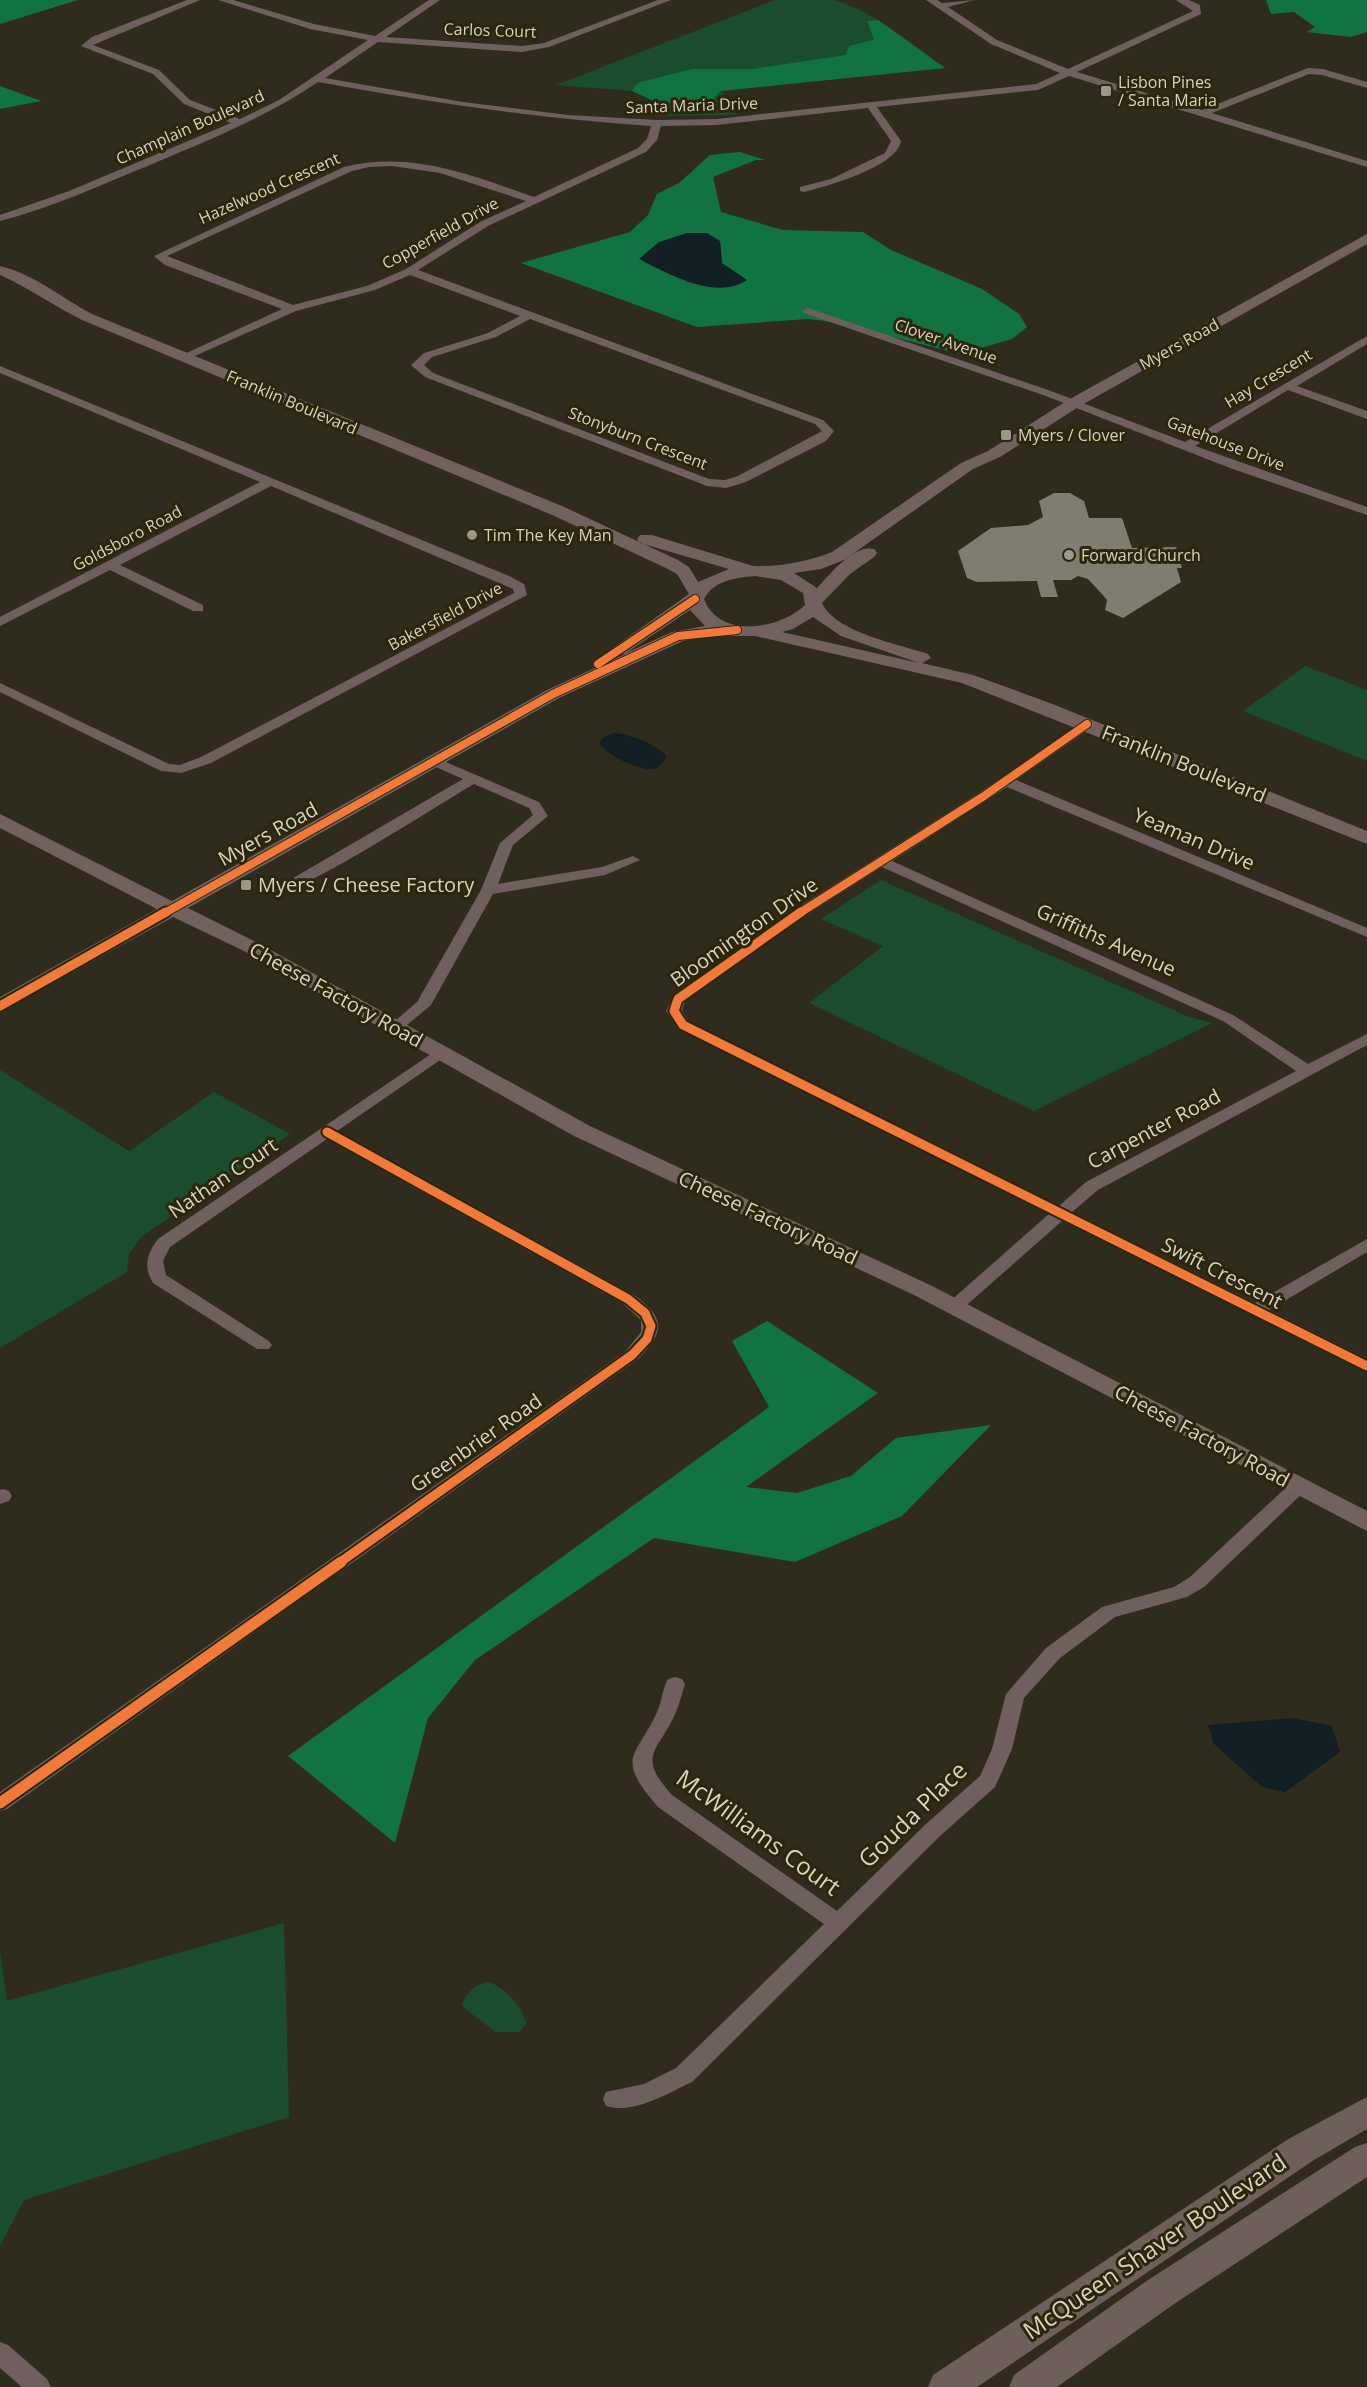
<svg xmlns="http://www.w3.org/2000/svg" width="1367" height="2387" font-family="'Open Sans',sans-serif">
<style>
.green{fill:#194d2e}
.forest{fill:#127342;fill-rule:evenodd}
.water{fill:#111e24}
.building{fill:#7f7d70}
.lines{fill:none;stroke-linecap:round;stroke-linejoin:round}
.street{fill:#705f5f;fill-rule:evenodd}
.secondary{fill:#72615f;fill-rule:evenodd}
.primary{fill:#6f5f5a;fill-rule:evenodd}
.cycleway-far2-casing{stroke:#2c260b;stroke-width:10}
.cycleway-far1-casing{stroke:#2c260b;stroke-width:13}
.cycleway-casing{stroke:#2c260b;stroke-width:15}
.cycleway-far2{stroke:#f17a3a;stroke-width:8}
.cycleway-far1{stroke:#f17a3a;stroke-width:9}
.cycleway{stroke:#f17a3a;stroke-width:11}
.poi-dot{fill:#9b9889;stroke:#2c260b;stroke-width:2}
.labels{text-anchor:middle;stroke-width:6;stroke-linejoin:round;paint-order:stroke}
.far-street-label{font-size:16px;fill:#d5d2c2;stroke:#2c260b}
.far-poi-label{font-size:16px;fill:#d5d2c2;stroke:#2c260b;text-anchor:start}
.street-label{font-size:20px;fill:#d5d2c2;stroke:#2c260b}
.poi-label{font-size:20px;fill:#d5d2c2;stroke:#2c260b;text-anchor:start}
.near-street-label{font-size:24px;fill:#d5d2c2;stroke:#2c260b}
</style>
<rect width="100%" height="100%" fill="#2f2c1e"/>
<!-- green -->
<path class="green" d="M775,0H835C876,13 910,43 945,68L721,91L737,115L655,116L658,103L632,91L556,85Z
M1305,666L1367,690V761L1243,711Z
M881,880L1187,1016L1212,1023L1034,1111L809,1003L883,946L821,919Z
M0,1070L129,1151L214,1092L290,1134L141,1237L129,1254L127,1272L0,1348Z
M284,1923L289,2117L24,2200L0,2246V1952L7,2001Z
M488,1982C504,1986 524,2008 526,2024L519,2032H496L464,2008L462,2004C467,1992 476,1984 488,1982Z"/>
<!-- forest -->
<path class="forest" d="M0,0H78L0,24Z
M1266,0H1367V32L1351,37L1307,32L1315,27L1294,12L1271,14Z
M878,20L945,68L720,91L711,103H658L632,91L637,83L692,69H752L846,55L849,46L874,40L867,21Z
M0,86L41,101L0,109Z
M740,152L765,160H756L713,177L721,212L783,230L863,232L891,250L982,289L1019,314L1027,327L1012,339L960,354L834,322L808,319L697,327L521,263L630,232L648,215L657,194L679,183L710,155ZM720,241L722,263L686,283Z
M767,1321L878,1393L746,1487L797,1493L851,1476L896,1438L991,1425L902,1516L795,1562L654,1538L475,1660L428,1718L395,1843L288,1756L769,1407L732,1341Z"/>
<!-- water -->
<path class="water" d="M687,233H707L720,241L722,263L747,280C715,301 669,274 639,259L659,242Z
M614,733C633,735 653,743 667,756C663,762 660,768 652,769C637,770 607,755 599,743L602,738Z
M1293,1718L1332,1726L1340,1752L1285,1792L1262,1787L1214,1744L1208,1725Z"/>
<!-- building -->
<path class="building" d="M1054,493H1070L1084,501L1089,518H1122L1132,548L1176,547L1182,568H1177L1181,582L1123,618L1105,610L1107,600L1101,593L1088,579L1078,576L1071,580H1053L1058,597H1041L1037,581L977,582L967,578L958,551L991,528L1028,525L1043,517L1039,501Z"/>
<g class="lines">
<!-- street -->
<path class="street" d="M187,0H200L93,45L159,70L190,100L240,119L279,100L368,40L310,29L218,0H233L314,24L375,36L429,0H440L386,37L522,46L544,43L658,0H671L549,47L522,52L378,42L325,78L463,102L568,115L657,120L717,119L1036,84L1060,73L991,44L926,0H937L942,3L975,0L948,7L997,40L1068,69L1193,11L1176,0H1189L1200,5L1201,14L1077,72L1202,110L1308,68L1323,69L1367,82V88L1322,75L1309,74L1212,113L1367,161V167L1069,76L1038,90L877,107L901,141C897,167 827,186 804,192L800,191V187L831,179L885,153L891,141L868,108L717,125L661,126L657,140L646,152L488,226L418,270L823,420L834,431L826,441L746,482L726,488L707,486L425,377L411,365L424,353L488,333L520,316L410,275L375,290L296,311L186,360L180,357L182,355L282,309L165,265L154,256L344,167C410,150 472,175 534,197L638,148L647,139L651,126C538,119 429,102 318,82C265,118 208,140 150,165C101,185 51,208 0,221V215L69,191L231,123L184,104L153,74L81,46L92,37ZM392,166L440,173L526,201L480,222L406,269L367,286L293,305L167,256L352,171L369,167ZM530,319L815,424L822,431L738,476L725,480L709,479L433,373L424,365L432,357L496,337Z
M808,308L1051,391L1185,442L1367,336V344L1297,386L1367,411V419L1288,390L1195,446L1367,507V515L1230,468L1043,395L804,313L802,311Z
M0,366L509,576L524,584L527,595L211,763L181,773L161,771L0,692V683L169,764L180,765L201,757L514,593L513,589L271,486L120,565L203,605V611H193L110,570L0,626V617L260,482L0,373Z
M1087,720L1094,724L1092,727L1016,780L1367,928V937L1007,787L892,861L1233,1015L1308,1064L1367,1034V1045L1098,1190L1072,1212L1255,1303L1367,1239V1252L1269,1310L1367,1359V1372L1062,1221L960,1311H948L945,1307L948,1303L1049,1214L678,1028L666,1011L673,996L799,907L979,793ZM882,867L1223,1021L1296,1071L1086,1182L1059,1206L689,1022L682,1011L685,1001L809,913Z
M434,757L539,802L548,816L513,845L498,884L602,867L633,856L640,860L605,875L493,894L431,1005L401,1030L396,1032L388,1027L417,1002L481,890L500,843L533,815L529,808L474,784C446,800 293,899 273,894L271,891L463,779L429,764L427,761Z
M440,1048L448,1053L446,1056L337,1131L634,1295C666,1318 665,1332 638,1359L7,1809L0,1811V1792L626,1351L641,1332V1320L622,1303L327,1139L170,1247L163,1261L166,1275L269,1341L272,1345L269,1349H257L153,1283C143,1266 147,1254 158,1239Z
M1299,1479L1305,1481L1308,1486L1305,1491L1204,1587L1187,1597L1115,1617L1060,1658L1024,1698L1012,1749L995,1787L940,1836L692,2082C668,2093 633,2115 606,2106L603,2099L606,2092L644,2084L676,2068L824,1924L658,1807C613,1755 637,1758 658,1710C662,1699 663,1688 668,1679L675,1677L682,1679L685,1684C682,1693 680,1703 676,1712C659,1752 635,1754 672,1795L837,1911L926,1824L980,1776L992,1749L1006,1694L1046,1648L1102,1607L1174,1587L1190,1577L1293,1481Z
M3,1489L9,1491L12,1496L9,1501L0,1504V1490Z
M0,2342L8,2345L47,2379L51,2387H22L0,2368Z"/>
<!-- secondary -->
<path class="secondary" d="M1367,234V244L1080,406L1000,457L973,469L844,560L821,569L794,573L817,588C830,574 854,544 874,549L877,553L874,557L850,574L822,603C836,633 899,644 928,654L931,658L922,663L973,675L1050,703L1367,831V844L962,683L755,636H707L683,641L559,698L188,908L258,943L590,1126L930,1285L1367,1511V1531L914,1295L574,1136L244,951L173,917L0,1012V997L157,909L0,828V814L172,901L547,690L625,654H613L610,650L689,594L677,574L666,568L550,514L82,320C54,306 29,288 0,275V266C34,274 62,298 92,314L562,506L678,560L689,567L698,582L729,569L640,543L637,539L640,535H652L753,566C780,567 806,562 832,552L961,463L988,451L1068,400ZM755,576L781,580L803,593L805,605C779,630 719,639 704,599C714,580 735,578 755,576ZM690,610L705,626L672,632L626,653ZM813,617L841,636L919,663L782,632L793,629Z"/>
<!-- primary -->
<path class="primary" d="M1367,2097V2129L1314,2160L977,2387H928L933,2375L1290,2138Z
M1367,2143V2177L1174,2304L1057,2387H1009L1014,2375L1148,2280L1355,2147Z"/>
<!-- cycleway-far2 casing -->
<g class="cycleway-far2-casing">
<path id="cycleway-far2" d="M598,664L695,599
M163,914L553,694L678,636L737,630
M798,914L984,796L1087,724"/>
</g>
<!-- cycleway-far1 casing -->
<g class="cycleway-far1-casing">
<path id="cycleway-far1" d="M801,912L678,999L674,1011L683,1025L1367,1366
M0,1006L166,912
M327,1132L628,1299L645,1313L651,1326L647,1339L632,1355L339,1563"/>
</g>
<!-- cycleway casing -->
<g class="cycleway-casing">
<path id="cycleway" d="M0,1803L341,1562"/>
</g>
<!-- cycleway-far2 -->
<use href="#cycleway-far2" class="cycleway-far2"/>
<!-- cycleway-far1 -->
<use href="#cycleway-far1" class="cycleway-far1"/>
<!-- cycleway -->
<use href="#cycleway" class="cycleway"/>
</g>
<!-- markers -->
<g class="poi-dot">
<rect x="1100" y="85" width="12" height="12" rx="3"/>
<rect x="1000" y="429" width="12" height="12" rx="3"/>
<circle cx="472" cy="535" r="6"/>
<circle cx="1069" cy="555" r="6"/>
<rect x="240" y="879" width="12" height="12" rx="3"/>
</g>
<g class="labels">
<!-- far-street labels -->
<g class="far-street-label">
<text transform="translate(490 30) rotate(2)" y="6">Carlos Court</text>
<text transform="translate(692 105) rotate(-2)" y="6">Santa Maria Drive</text>
<text transform="translate(190 127) rotate(-24)" y="6">Champlain Boulevard</text>
<text transform="translate(269 188) rotate(-24)" y="6">Hazelwood Crescent</text>
<text transform="translate(440 233) rotate(-29)" y="6">Copperfield Drive</text>
<text transform="translate(946 341) rotate(19)" y="6">Clover Avenue</text>
<text transform="translate(1179 344) rotate(-29)" y="6">Myers Road</text>
<text transform="translate(1268 378) rotate(-31)" y="6">Hay Crescent</text>
<text transform="translate(292 402) rotate(23)" y="6">Franklin Boulevard</text>
<text transform="translate(638 438) rotate(21)" y="6">Stonyburn Crescent</text>
<text transform="translate(1226 443) rotate(21)" y="6">Gatehouse Drive</text>
<text transform="translate(127 538) rotate(-28)" y="6">Goldsboro Road</text>
<text transform="translate(445 616) rotate(-28)" y="6">Bakersfield Drive</text>
</g>
<!-- far-poi labels -->
<g class="far-poi-label">
<text x="1118" y="88">Lisbon Pines<tspan x="1118" dy="18">/ Santa Maria</tspan></text>
<text x="1018" y="441">Myers / Clover</text>
<text x="484" y="541">Tim The Key Man</text>
<text x="1081" y="561">Forward Church</text>
</g>
<!-- street labels -->
<g class="street-label">
<text transform="translate(1184 764) rotate(22)" y="7">Franklin Boulevard</text>
<text transform="translate(268 834) rotate(-29)" y="7">Myers Road</text>
<text transform="translate(1194 839) rotate(23)" y="7">Yeaman Drive</text>
<text transform="translate(744 932) rotate(-35)" y="7">Bloomington Drive</text>
<text transform="translate(1106 940) rotate(24)" y="7">Griffiths Avenue</text>
<text transform="translate(336 995) rotate(29)" y="7">Cheese Factory Road</text>
<text transform="translate(1154 1129) rotate(-28)" y="7">Carpenter Road</text>
<text transform="translate(223 1178) rotate(-34)" y="7">Nathan Court</text>
<text transform="translate(768 1218) rotate(25)" y="7">Cheese Factory Road</text>
<text transform="translate(1222 1273) rotate(27)" y="7">Swift Crescent</text>
<text transform="translate(1202 1436) rotate(28)" y="7">Cheese Factory Road</text>
<text transform="translate(476 1443) rotate(-35)" y="7">Greenbrier Road</text>
</g>
<!-- poi labels -->
<g class="poi-label">
<text x="258" y="892">Myers / Cheese Factory</text>
</g>
<!-- near-street labels -->
<g class="near-street-label">
<text transform="translate(913 1815) rotate(-44)" y="8">Gouda Place</text>
<text transform="translate(758 1833) rotate(36)" y="8">McWilliams Court</text>
<text transform="translate(1155 2247) rotate(-34)" y="8">McQueen Shaver Boulevard</text>
</g>
</g>
</svg>
